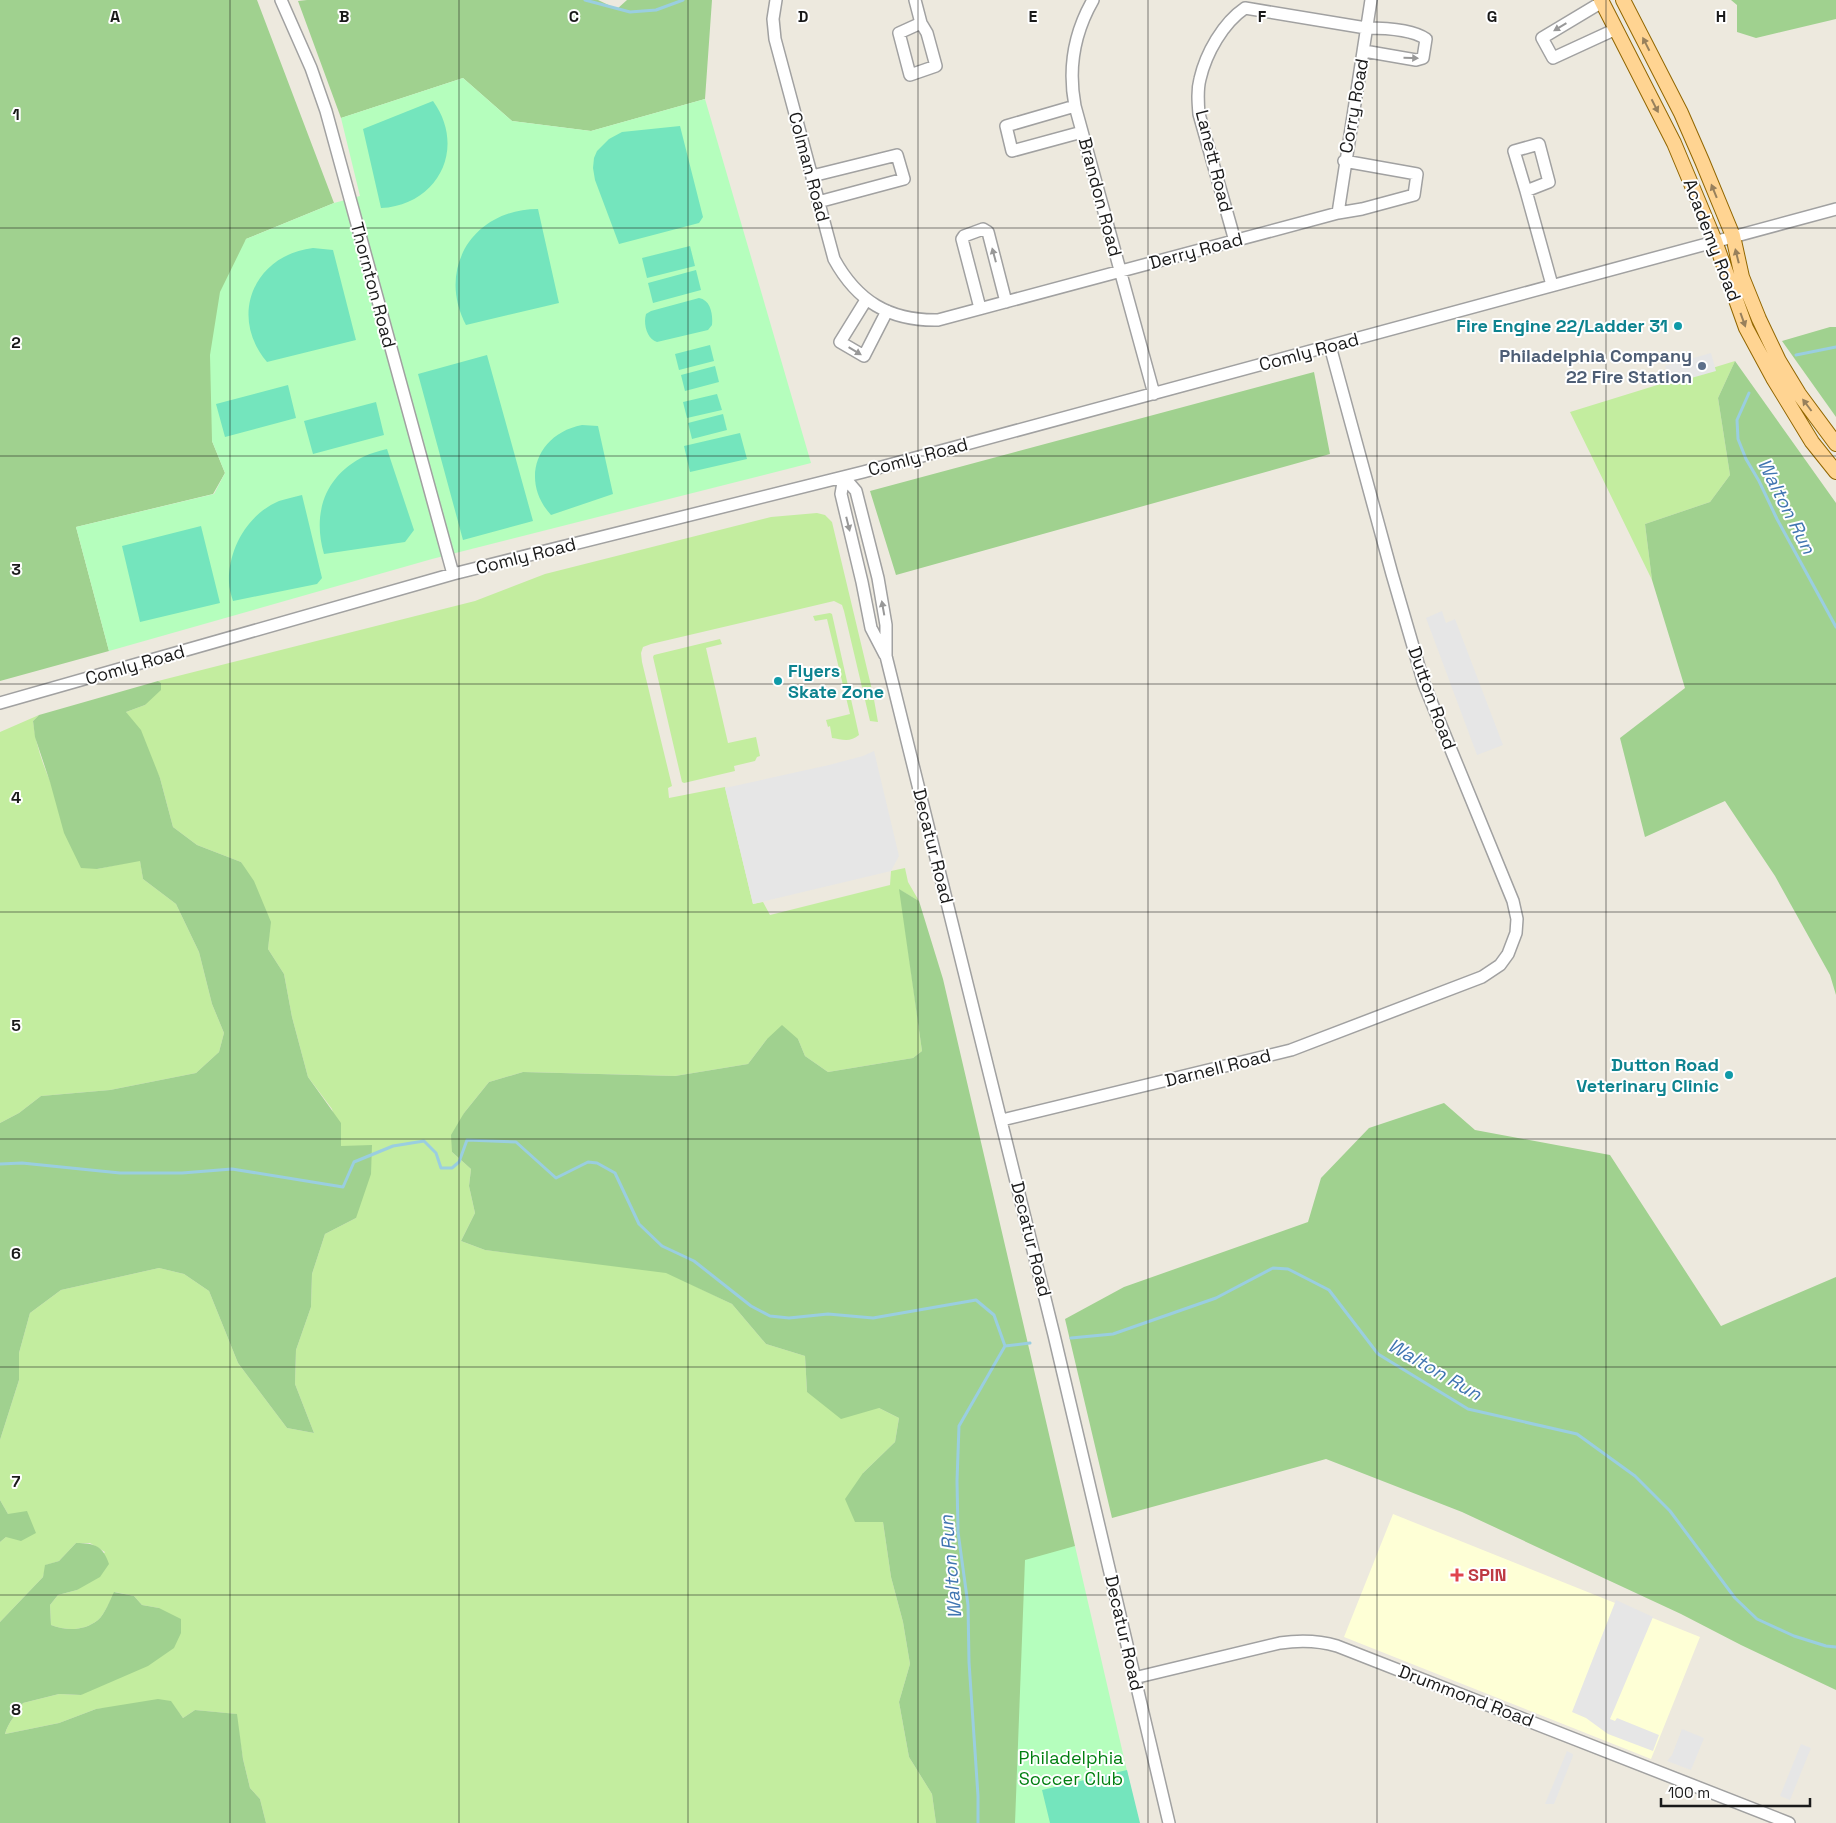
<svg xmlns="http://www.w3.org/2000/svg" width="1836" height="1823" font-family="'Space Grotesk',sans-serif">
<style>
.education{fill:#feffd6}
.grass{fill:#c3ed9f}
.forest{fill:#a0d18f}
.park{fill:#b5febd}
.pitch{fill:#74e5bd}
.parking{fill:#e6e6e6}
.lines{fill:none;stroke-linecap:round;stroke-linejoin:round}
.stream{stroke:#9acee0;stroke-width:3}
.minor-casing{stroke:#a1a1a1;stroke-width:14}
.major-casing{stroke:#916600;stroke-width:16}
.minor{stroke:#fff;stroke-width:11}
.major{stroke:#ffd492;stroke-width:14}
.oneway{fill:#989898}
.oneway2{fill:#98805c}
.grid{fill:none;stroke:#1a1a1a;stroke-width:1;stroke-opacity:0.55}
.culture-dot{fill:#0f9aa8;stroke:#fff;stroke-width:2}
.service-dot{fill:#5c6f8a;stroke:#fff;stroke-width:2}
.health-dot{fill:#e0444e;stroke:#fff;stroke-width:2}
.labels{text-anchor:middle;stroke-width:4;stroke-linejoin:round;paint-order:stroke}
.street-label{font-size:18px;fill:#1a1a1a;stroke:#fff}
.culture-label{font-size:18px;font-weight:bold;fill:#0d838f;stroke:#fff;text-anchor:end}
.service-label{font-size:18px;font-weight:bold;fill:#4e5e75;stroke:#fff;text-anchor:end}
.health-label{font-size:18px;font-weight:bold;fill:#be3a42;stroke:#fff;text-anchor:start}
.park-label{font-size:18px;fill:#027f11;stroke:#fff}
.water-label{font-size:19px;font-style:italic;fill:#4075b1;stroke:#fff}
.grid-label{font-size:16px;text-anchor:middle;font-weight:bold;fill:#1a1a1a;stroke:#fff;stroke-width:4;stroke-linejoin:round;paint-order:stroke}
</style>
<rect width="100%" height="100%" fill="#ede9de"/>
<!-- education -->
<path class="education" d="M1393,1514L1700,1637L1651,1759L1344,1637Z"/>
<!-- grass -->
<path class="grass" d="M1735,361L1718,398L1730,475L1710,502L1645,524L1652,580L1570,412Z
M817,513L825,515L832,522L873,694L878,722L870,721L844,611L842,605L834,601L651,644L643,647L641,653L642,662L672,786L668,788L669,798L725,787L753,904L763,902L770,915L890,885L891,871L905,868L908,882L919,901L900,890L922,1051L913,1058L828,1072L805,1056L798,1039H767L748,1064L675,1076L523,1072L489,1082L464,1113L452,1152L471,1169L469,1186L475,1213L461,1241L485,1250L666,1272L732,1304L766,1344L805,1356L807,1392L879,1408L899,1418L895,1442L863,1473L883,1522L891,1577L903,1622L910,1664L899,1702L909,1757L932,1794L936,1823H266L260,1799L250,1788L243,1759L236,1714L195,1710L183,1718L171,1702L96,1709L59,1723L5,1734C8,1722 17,1714 23,1703L59,1694L81,1695L159,1608L142,1605L134,1596L115,1592C110,1600 105,1614 98,1620C84,1631 67,1631 51,1625L50,1605L58,1595L77,1590L105,1552L90,1543H76L59,1561L46,1565L43,1577L0,1622V1542L6,1537L8,1514L0,1500V1440L19,1380V1353L30,1313L61,1290L159,1268L184,1274L209,1291L238,1363L287,1428L314,1433L295,1384L296,1350L311,1307L312,1274L325,1234L356,1218L341,1146L332,1109L308,1077L292,1017L284,974L268,949L270,922L241,862L197,845L173,827L160,778L126,712L145,705L161,683L158,681L475,601L545,574L771,517Z
M830,613L832,614L859,735C850,743 841,739 832,738L830,726L828,727L826,720L850,714L827,619L815,621L813,616Z
M720,639L722,644L706,648L728,743L756,737L760,756L757,757L755,761L734,766L735,771L684,783L682,782L653,657L654,655Z
M39,715L33,721C39,775 72,823 97,869L140,860L143,879L176,904L199,952L212,1004L224,1033L219,1052L196,1073L110,1090L41,1096L19,1113L0,1123V732Z"/>
<!-- forest -->
<path class="forest" d="M0,0H257L334,203L246,239L212,441L225,473L213,494L76,527L109,651L0,681Z
M307,0H598L617,9L627,0H712L705,99L591,131L512,121L463,78L341,118L298,1Z
M1731,0H1836V19L1756,38L1737,32V5Z
M1830,327H1836V417L1782,341Z
M1735,361L1836,503V995L1830,975L1775,876L1725,801L1645,837L1620,738L1685,688L1652,580L1645,524L1710,502L1730,475L1718,398Z
M1314,372L1330,454L896,575L870,491Z
M158,681L161,683V690L145,705L126,712L141,730L160,778L173,827L197,845L241,862L254,881L271,922L268,949L284,974L292,1017L308,1077L341,1123V1146L372,1145L371,1174L356,1218L325,1234L312,1274L311,1307L296,1350L295,1384L314,1433L287,1428L238,1363L209,1291L184,1274L159,1268L61,1290L30,1313L19,1353V1380L0,1440V1123L19,1113L41,1096L110,1090L196,1073L219,1052L224,1033L212,1004L199,952L176,904L143,879L140,861L97,869L81,868L64,833L50,782L35,737L33,721L39,715Z
M899,889L919,901L943,979L1075,1546L1069,1558L1036,1823H936L932,1794L909,1757L899,1702L910,1664L903,1622L891,1577L883,1522H855L845,1499L863,1473L895,1442L899,1418L879,1408L841,1419L807,1392L805,1356L766,1344L732,1304L666,1273L485,1250L461,1241L475,1213L469,1186L471,1169L452,1152L451,1135L464,1113L489,1082L523,1072L675,1076L748,1064L767,1039L782,1025L798,1039L805,1056L828,1072L913,1058L922,1051Z
M1444,1103L1475,1130L1610,1155L1721,1326L1836,1277V1690L1741,1645L1681,1614L1462,1512L1326,1459L1112,1518L1065,1319L1124,1287L1308,1222L1321,1178L1369,1128Z
M0,1500L8,1514L27,1511L36,1533L21,1541L6,1537L0,1542Z
M76,1543C95,1543 103,1546 109,1564L100,1577L77,1590L58,1595L50,1605L51,1625C67,1631 84,1631 98,1620C105,1614 110,1600 114,1592L134,1596L142,1605L159,1608L181,1619V1633L174,1648L148,1666L81,1695L59,1694L23,1703C17,1714 8,1722 5,1734L59,1723L96,1709L158,1699L171,1701L183,1718L195,1710L237,1714L243,1759L250,1788L260,1799L266,1823H0V1622L43,1577L45,1565L59,1561Z"/>
<!-- park -->
<path class="park" d="M463,78L512,121L591,131L705,99L811,463L432,559L109,651L76,527L214,494L225,473L212,441L210,355L220,292L246,239L334,203L360,196L341,118Z
M1075,1546L1139,1823H1015L1025,1560Z"/>
<!-- pitch -->
<path class="pitch" d="M433,101C467,148 438,205 381,208L363,129Z
M680,126L703,217L699,223L619,244L595,180L593,168L594,158L597,151L609,139L622,132Z
M538,209L559,303L466,325C436,268 474,209 538,209Z
M690,246L695,266L647,278L642,258Z
M313,248L333,250L356,340L267,362C228,316 254,255 313,248Z
M696,270L701,290L653,303L648,283Z
M699,298C711,300 713,315 712,325L708,330L657,342C647,339 643,324 646,314L651,311Z
M710,345L714,361L679,370L675,354Z
M487,355L533,521L463,540L418,374Z
M715,366L719,382L685,391L681,375Z
M288,385L296,418L225,437L216,404Z
M717,394L722,410L687,418L683,402Z
M376,402L384,435L313,454L304,421Z
M723,414L727,430L692,439L688,423Z
M582,425L598,426L613,494L551,515C520,481 536,434 582,425Z
M740,433L747,459L690,472L684,446Z
M387,449L414,530L405,542L324,554C312,513 325,475 365,456C371,453 379,451 387,449Z
M302,495L322,578L317,584L233,601C231,595 229,588 229,582C228,549 248,514 279,501C286,499 294,497 302,495Z
M201,526L220,603L140,622L122,546Z
M1127,1770L1140,1823H1050L1042,1790Z"/>
<!-- parking -->
<path class="parking" d="M1711,353L1716,371L1670,384L1665,366Z
M1442,611L1446,623L1455,619L1503,745L1477,755L1426,618Z
M874,751L899,856L891,871L753,904L725,788L829,765L863,756Z
M1616,1600L1653,1617L1610,1719L1615,1721L1617,1718L1659,1735L1653,1751L1608,1734L1586,1718L1572,1712Z
M1682,1729L1704,1738L1691,1770L1667,1761L1672,1755Z
M1801,1744L1811,1748L1790,1800L1780,1796Z
M1567,1751L1573,1754V1756L1554,1804H1545Z"/>
<g class="lines">
<!-- stream -->
<path class="stream" d="M585,0L630,12L656,10L683,0
M1796,355L1836,347
M1749,393L1737,420L1738,439L1746,459L1759,481L1777,519L1836,627
M0,1164L22,1163L120,1173H182L232,1169L343,1187L354,1162L393,1146L424,1141L436,1153L441,1168H452L459,1162L467,1140L516,1142L556,1178L588,1162L597,1163L615,1173L639,1224L662,1246L694,1261L751,1306L770,1316L789,1318L828,1314L873,1318L976,1300L994,1315L1005,1346
M1071,1338L1113,1334L1216,1298L1273,1268L1288,1269L1329,1290L1378,1354L1468,1409L1577,1434L1635,1476L1670,1511L1735,1598L1757,1619L1794,1636L1826,1646L1836,1647
M1005,1346L1030,1343
M978,1823V1796L969,1662L968,1605L958,1532L957,1481L959,1426L1005,1346"/>
<!-- minor casing -->
<g class="minor-casing">
<path id="minor" d="M281,0L311,68L326,111L453,574
M776,0L773,19L775,39L834,259C857,301 889,321 938,320L1338,213L1362,209L1414,195L1417,174L1344,161
M915,0L921,23
M1093,0C1074,33 1068,69 1075,106L1154,394
M1602,2L1542,38L1553,58L1616,29
M921,23L927,33L936,66L910,75L899,33Z
M1075,106L1006,126L1012,151L1082,132
M1539,144L1549,182L1526,191L1514,151Z
M812,176L897,155L904,179L818,202
M1526,191L1552,285
M1338,213L1371,0
M1235,241L1199,114C1198,102 1197,90 1200,79C1206,53 1223,23 1245,8L1366,28C1383,28 1412,29 1426,39L1423,58L1416,60L1364,51
M866,300L840,342L864,356L887,311
M980,308L962,239L964,236L983,229L988,232L1006,302
M844,477L856,491L878,578L886,625V656L1054,1335L1169,1823
M844,477L841,494L862,582L871,628L885,655
M0,703L453,574L863,472L1836,209
M1002,1120L1291,1050L1482,977L1500,965L1508,954L1516,933L1517,919L1513,901L1424,684L1392,574L1330,346
M1134,1678L1280,1643C1300,1640 1317,1640 1337,1646L1789,1823"/>
</g>
<!-- major casing -->
<g class="major-casing">
<path id="major" d="M1601,0L1674,143L1715,241L1746,328L1773,378L1812,442L1836,472
M1623,0L1681,113L1702,161L1733,236L1742,277L1759,319L1779,361L1799,394L1836,444"/>
</g>
<!-- minor -->
<use href="#minor" class="minor"/>
<!-- major -->
<use href="#major" class="major"/>
</g>
<!-- one-way arrows -->
<defs><path id="oneway-solid" d="M-6-.8H1V-3.2L6.5 0L1 3.2V.8H-6Z" transform="scale(1.25)"/></defs>
<g class="oneway">
<use href="#oneway-solid" transform="translate(1560 27) rotate(149)"/>
<use href="#oneway-solid" transform="translate(1411 58) rotate(2)"/>
<use href="#oneway-solid" transform="translate(994 255) rotate(-105)"/>
<use href="#oneway-solid" transform="translate(855 351) rotate(31)"/>
<use href="#oneway-solid" transform="translate(848 524) rotate(76)"/>
<use href="#oneway-solid" transform="translate(883 608) rotate(-100)"/>
</g>
<g class="oneway2">
<use href="#oneway-solid" transform="translate(1646 44) rotate(-117)"/>
<use href="#oneway-solid" transform="translate(1655 106) rotate(63)"/>
<use href="#oneway-solid" transform="translate(1714 191) rotate(-112)"/>
<use href="#oneway-solid" transform="translate(1737 256) rotate(-104)"/>
<use href="#oneway-solid" transform="translate(1743 320) rotate(70)"/>
<use href="#oneway-solid" transform="translate(1807 405) rotate(-127)"/>
</g>
<!-- grid -->
<path class="grid" d="M230,0V1823M459,0V1823M688,0V1823M918,0V1823M1148,0V1823M1377,0V1823M1606,0V1823M0,228H1836M0,456H1836M0,684H1836M0,912H1836M0,1139H1836M0,1367H1836M0,1595H1836"/>
<!-- markers -->
<g class="culture-dot">
<circle cx="1678" cy="326" r="5"/>
<circle cx="778" cy="681" r="5"/>
<circle cx="1729" cy="1075" r="5"/>
</g>
<circle class="service-dot" cx="1702" cy="366" r="5"/>
<path class="health-dot" d="M1454.5 1567.5h5v5h5v5h-5v5h-5v-5h-5v-5h5z"/>
<g class="labels">
<!-- street labels -->
<g class="street-label">
<text transform="translate(1354 106) rotate(-80)" y="6">Corry Road</text>
<text transform="translate(1214 161) rotate(76)" y="6">Lanett Road</text>
<text transform="translate(809 167) rotate(75)" y="6">Colman Road</text>
<text transform="translate(1100 197) rotate(75)" y="6">Brandon Road</text>
<text transform="translate(1712 240) rotate(69)" y="6">Academy Road</text>
<text transform="translate(1196 251) rotate(-15)" y="6">Derry Road</text>
<text transform="translate(373 285) rotate(75)" y="6">Thornton Road</text>
<text transform="translate(1309 352) rotate(-15)" y="6">Comly Road</text>
<text transform="translate(918 457) rotate(-15)" y="6">Comly Road</text>
<text transform="translate(526 556) rotate(-14)" y="6">Comly Road</text>
<text transform="translate(135 665) rotate(-16)" y="6">Comly Road</text>
<text transform="translate(1432 698) rotate(70)" y="6">Dutton Road</text>
<text transform="translate(933 846) rotate(76)" y="6">Decatur Road</text>
<text transform="translate(1218 1068) rotate(-14)" y="6">Darnell Road</text>
<text transform="translate(1031 1239) rotate(76)" y="6">Decatur Road</text>
<text transform="translate(1124 1633) rotate(77)" y="6">Decatur Road</text>
<text transform="translate(1466 1696) rotate(21)" y="6">Drummond Road</text>
</g>
<!-- culture labels -->
<g class="culture-label">
<text x="1668" y="332">Fire Engine 22/Ladder 31</text>
<text x="788" y="677" text-anchor="start">Flyers<tspan x="788" dy="21">Skate Zone</tspan></text>
<text x="1719" y="1071">Dutton Road<tspan x="1719" dy="21">Veterinary Clinic</tspan></text>
</g>
<!-- service labels -->
<g class="service-label">
<text x="1692" y="362">Philadelphia Company<tspan x="1692" dy="21">22 Fire Station</tspan></text>
</g>
<!-- health labels -->
<g class="health-label">
<text x="1468" y="1581">SPIN</text>
</g>
<!-- park labels -->
<g class="park-label">
<text x="1071" y="1764">Philadelphia<tspan x="1071" dy="21">Soccer Club</tspan></text>
</g>
<!-- water labels -->
<g class="water-label">
<text transform="translate(1787 506) rotate(63)" y="7">Walton Run</text>
<text transform="translate(1435 1369) rotate(30)" y="7">Walton Run</text>
<text transform="translate(950 1567) rotate(-95)" y="7">Walton Run</text>
</g>
</g>
<g class="grid-label">
<text x="115" y="22">A</text>
<text x="344" y="22">B</text>
<text x="574" y="22">C</text>
<text x="803" y="22">D</text>
<text x="1033" y="22">E</text>
<text x="1262" y="22">F</text>
<text x="1492" y="22">G</text>
<text x="1721" y="22">H</text>
<text x="16" y="120">1</text>
<text x="16" y="348">2</text>
<text x="16" y="575">3</text>
<text x="16" y="803">4</text>
<text x="16" y="1031">5</text>
<text x="16" y="1259">6</text>
<text x="16" y="1487">7</text>
<text x="16" y="1715">8</text>
</g>
<!-- scale -->
<path d="M1661 1798v8h149v-8" fill="none" stroke="#1a1a1a" stroke-width="2.5"/>
<text x="1668" y="1798" font-size="15" fill="#1a1a1a" stroke="#ffffff" stroke-width="4" paint-order="stroke">100 m</text>
</svg>
